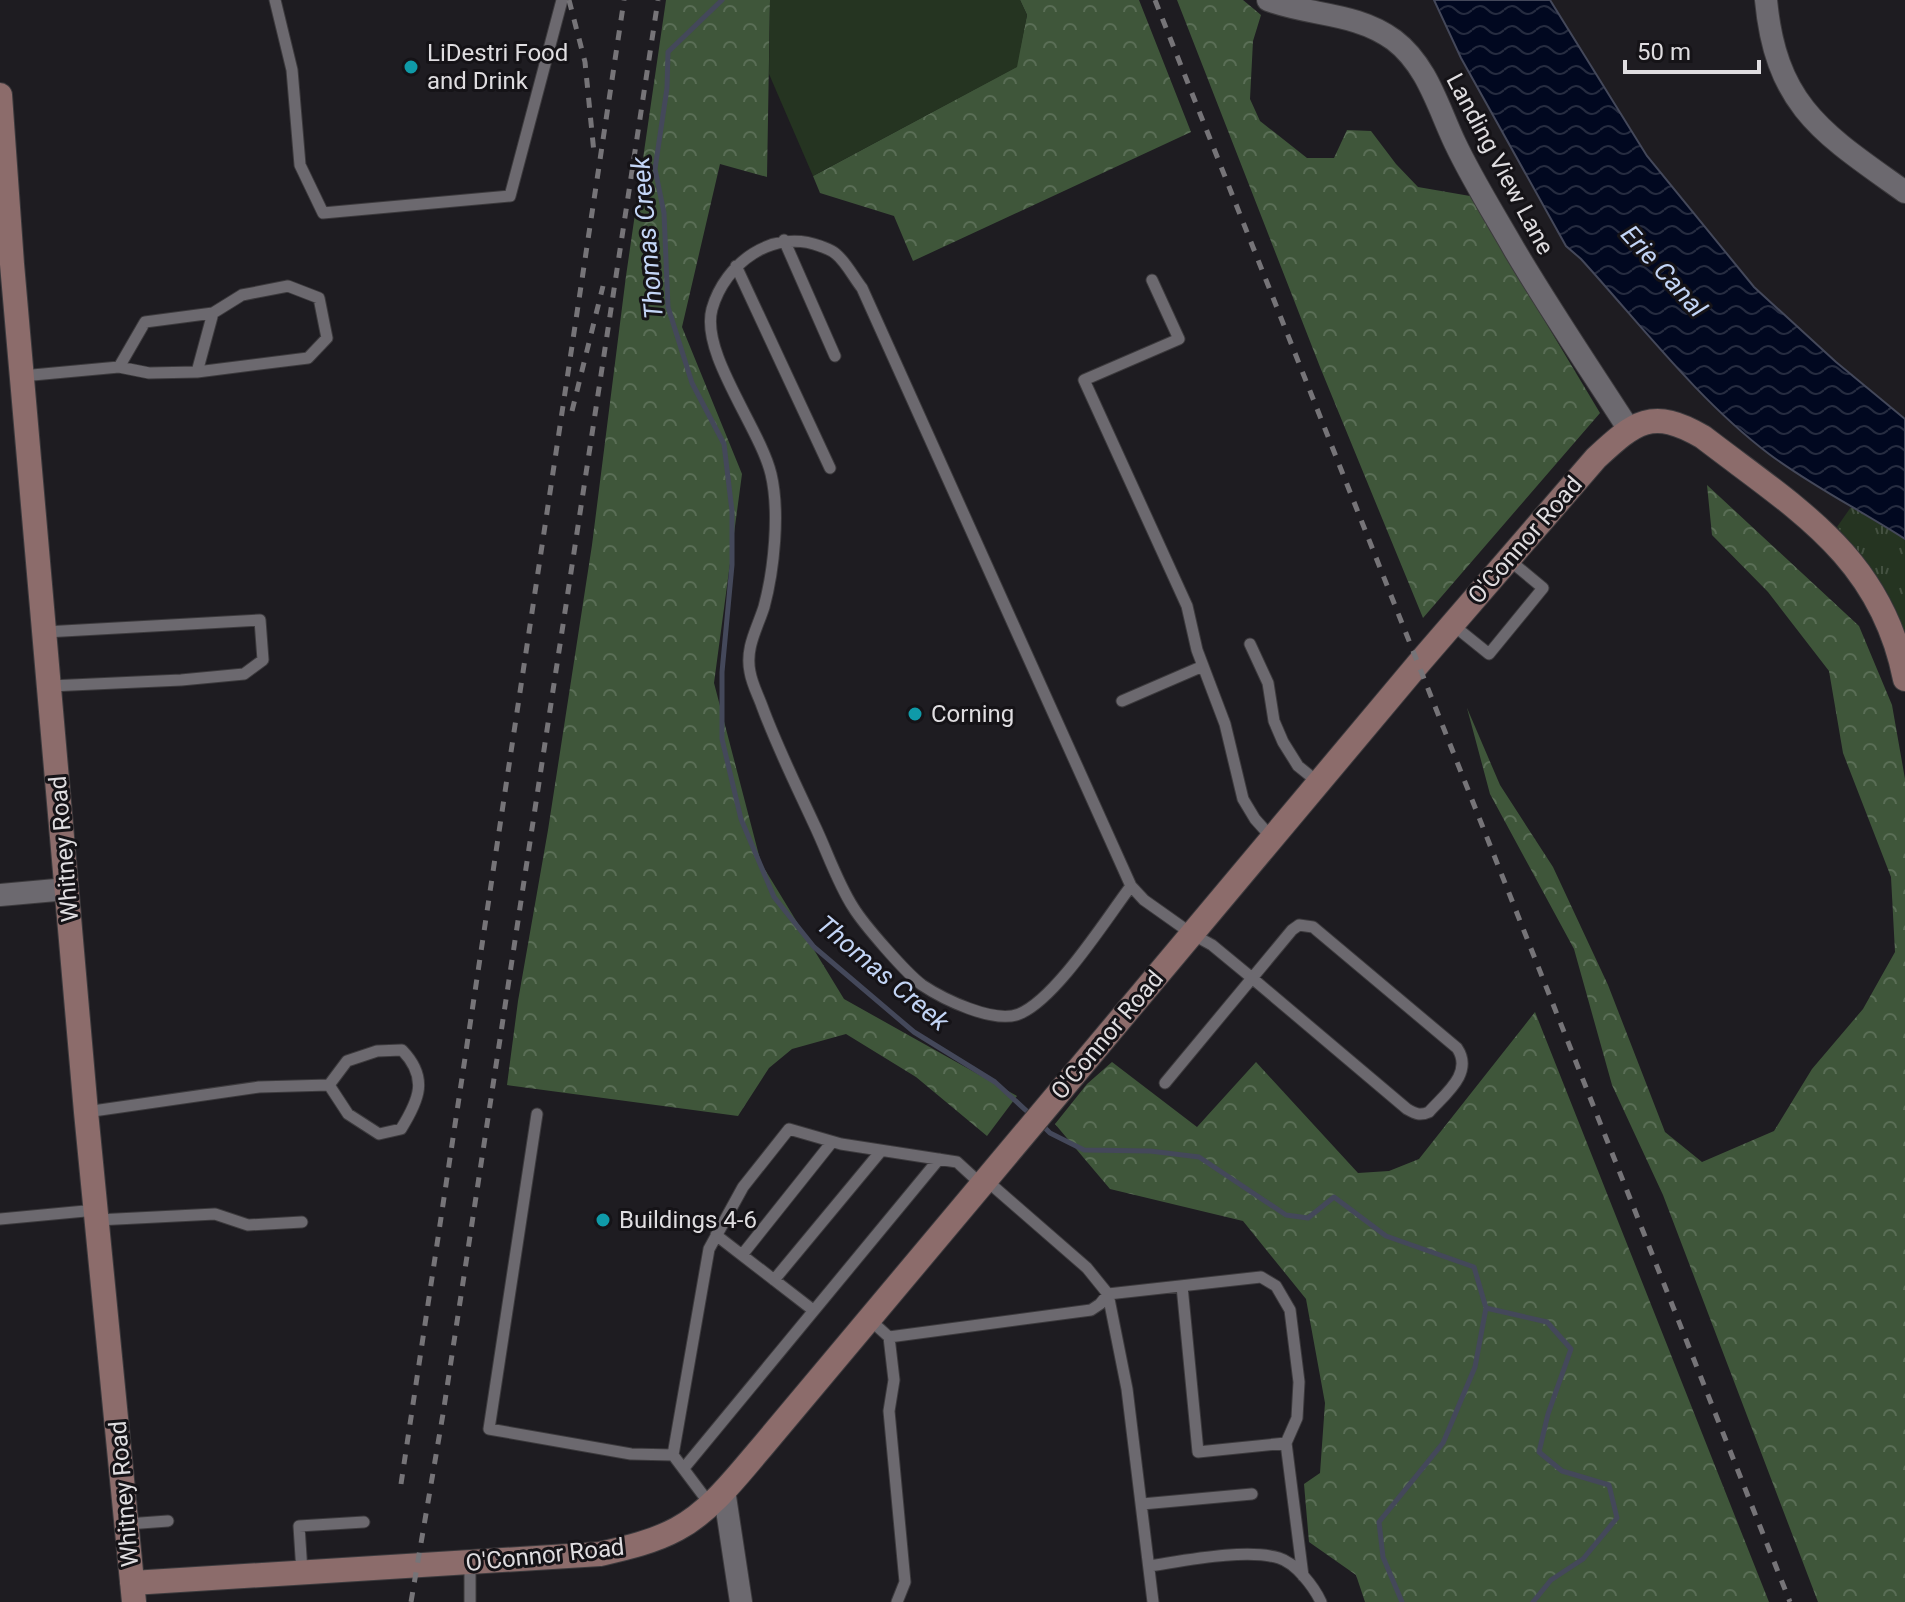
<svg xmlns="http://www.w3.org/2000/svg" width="1905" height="1602" font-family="Roboto,sans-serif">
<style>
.grass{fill:url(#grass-tufts)}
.forest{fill:url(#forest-crowns)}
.pitch{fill:#253421}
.water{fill:url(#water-waves);stroke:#44485a;stroke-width:2}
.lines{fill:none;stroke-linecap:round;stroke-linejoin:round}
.stream{stroke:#44485a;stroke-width:5}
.lane-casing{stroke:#3c3a3d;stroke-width:13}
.street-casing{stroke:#3c3a3d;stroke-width:24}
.secondary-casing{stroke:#3c3a3d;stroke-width:26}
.lane{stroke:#6c696f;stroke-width:11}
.street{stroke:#6c696f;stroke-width:22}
.secondary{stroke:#8c6c6b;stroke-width:24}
.rail{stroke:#767478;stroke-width:5;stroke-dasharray:10 10;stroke-linecap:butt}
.culture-dot{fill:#0f9aa8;stroke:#151317;stroke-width:3}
.labels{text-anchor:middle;stroke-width:6;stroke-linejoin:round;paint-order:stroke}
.poi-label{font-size:24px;fill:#dfdde0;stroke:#151317;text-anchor:start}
.street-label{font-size:24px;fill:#dfdde0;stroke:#151317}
.water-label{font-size:26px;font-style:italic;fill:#c3d5f6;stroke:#151317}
</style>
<defs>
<pattern id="grass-tufts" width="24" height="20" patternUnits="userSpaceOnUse" patternTransform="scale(2)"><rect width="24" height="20" fill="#253421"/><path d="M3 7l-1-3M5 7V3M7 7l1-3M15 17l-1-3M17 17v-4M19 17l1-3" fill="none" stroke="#445141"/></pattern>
<pattern id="forest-crowns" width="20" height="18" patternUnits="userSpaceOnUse" patternTransform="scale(2)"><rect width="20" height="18" fill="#3f563a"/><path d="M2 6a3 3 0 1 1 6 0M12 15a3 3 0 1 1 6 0" fill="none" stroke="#5a6e56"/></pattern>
<pattern id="water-waves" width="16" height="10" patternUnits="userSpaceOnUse" patternTransform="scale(2)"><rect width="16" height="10" fill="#010820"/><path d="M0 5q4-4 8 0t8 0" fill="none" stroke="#262c40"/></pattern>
</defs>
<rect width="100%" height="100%" fill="#1e1c21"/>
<!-- grass -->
<path class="grass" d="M1851,507L1905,539V633C1891,590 1867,560 1837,527Z"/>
<!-- forest -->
<path class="forest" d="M666,0H770L767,177L720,164L682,327L742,474L714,683L761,863L844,999L1017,1096L987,1136L916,1077L846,1034L792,1049L769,1068L738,1116L507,1085L518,1001L548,830L592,545L626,276Z
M1020,0H1139L1191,132L913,261L894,216L820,193L813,176L1016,67L1027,15Z
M1177,0H1243L1261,15L1253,41L1250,99L1260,121L1307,158H1334L1347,130L1371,131L1396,164L1418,187L1470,196L1600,413L1423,618L1320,367Z
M1707,485L1859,626L1892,705L1905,779V1602H1818L1663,1195L1612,1085L1574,949L1490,794L1467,708L1500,785L1553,867L1608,985L1665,1132L1702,1162L1774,1131L1812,1069L1863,1009L1895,952L1891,877L1843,753L1829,671L1768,592L1712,535Z
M1535,1012L1769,1602H1365L1356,1575L1309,1542L1304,1484L1320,1473L1325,1403L1306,1299L1243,1221L1110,1189L1055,1124L1087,1084L1112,1062L1197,1127L1256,1062L1358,1173L1389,1171L1419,1159Z"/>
<!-- pitch -->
<path class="pitch" d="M770,0H1020L1027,15L1017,67L813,176L769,74Z"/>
<!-- water -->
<path class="water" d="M1434,0H1550L1647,156L1754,287L1836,362L1905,419V539C1860,510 1812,486 1769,454C1698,400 1641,325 1581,259L1566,246L1461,58Z"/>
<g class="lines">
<!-- stream -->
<path class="stream" d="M722,0L668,52L667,88L655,169L664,213L668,307L692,383L724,444L732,511V565L722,672V739L741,819L774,897L814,947L914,1032L995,1082L1031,1115
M1041,1124L1050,1133L1084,1150L1150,1151L1199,1157L1286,1215L1308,1218L1334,1197L1386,1236L1474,1267L1486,1308L1475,1367L1443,1443L1379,1522L1383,1557L1402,1602
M1486,1308L1547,1322L1571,1349L1548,1414L1539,1452L1562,1471L1609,1485L1617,1518L1583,1559L1551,1580L1533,1602"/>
<!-- lane casing -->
<g class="lane-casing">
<path id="lane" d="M275,0L292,70L300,165L323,213L510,196L562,0
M784,240L835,356
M736,266L830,468
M1152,280L1179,339L1084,380L1187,606L1197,650L1225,724L1243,799L1255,819L1272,838
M119,367L145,322L213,313
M22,376L119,367L149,373L197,372L308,358L327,338L319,298L288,286L242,295L213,313L197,372
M1453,625L1489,654L1543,588L1508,559
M45,632L260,620L263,660L244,674L181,680L50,686
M1250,644L1268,683L1274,721L1283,742L1298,766L1319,783
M1122,701L1203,666
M1131,886C1106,919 1056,999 1019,1014C994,1024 943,999 922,985C906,973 864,925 853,907C837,882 827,851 814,824C796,785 777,747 762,706C758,695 752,684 750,672C745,648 757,629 764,607C774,570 780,512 771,474C760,428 700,353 712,309C725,263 773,228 820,246C825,248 832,250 836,254C846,262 854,278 862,288L1131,886L1144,900L1192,934L1212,945L1252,978L1407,1109C1416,1114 1420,1116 1429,1112C1445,1094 1474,1073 1457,1048L1313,927L1299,925L1292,930L1165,1083
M86,1112L259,1087L329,1085L348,1114L379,1134L401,1129C419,1100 429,1078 402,1050L377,1051L347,1061L329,1085
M537,1114L489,1429L631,1454L673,1455
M986,1180L1087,1268L1108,1294L1127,1389L1153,1602
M0,1219L96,1210
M97,1220L215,1214L248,1225L302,1222
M716,1235L813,1310
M742,1255L832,1142
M774,1280L881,1151
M1182,1286L1198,1452L1286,1443
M869,1319L889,1337L1091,1310L1100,1304L1108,1294L1261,1277L1276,1286L1290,1310L1299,1382L1297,1418L1286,1443L1303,1576
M889,1337L894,1380L889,1411L905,1582L897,1602
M684,1468L939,1159
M709,1503L673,1455L709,1249L743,1187L789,1129L841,1144L957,1162L981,1184
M1142,1504L1252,1494
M127,1524L168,1521
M470,1563V1602
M1149,1566C1183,1561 1246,1548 1279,1558C1296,1563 1314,1587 1321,1602
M302,1572L299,1526L364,1522"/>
</g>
<!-- street casing -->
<g class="street-casing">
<path id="street" d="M1268,0C1310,16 1356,12 1394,40C1427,65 1438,107 1455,143C1472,179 1494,214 1514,249C1550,310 1590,369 1628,428
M1766,0C1776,107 1824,134 1905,192
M0,895L67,889
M724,1490L741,1602"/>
</g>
<!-- secondary casing -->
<g class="secondary-casing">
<path id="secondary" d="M0,95L12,264L86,1112L134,1602
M132,1583L600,1554C626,1548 653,1542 677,1529C711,1511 737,1476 762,1447L1419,663L1596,458C1635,422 1652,407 1703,437C1795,508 1881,556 1905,679"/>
</g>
<!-- lane -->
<use href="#lane" class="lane"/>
<!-- street -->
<use href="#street" class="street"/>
<!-- secondary -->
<use href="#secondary" class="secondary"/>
<!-- rail -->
<path class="rail" d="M569,0L585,62L594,153
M1155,0L1790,1602
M572,411L603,286
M401,1484L624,0
M411,1602L443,1414L658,0"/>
</g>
<!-- markers -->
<g class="culture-dot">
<circle cx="411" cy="67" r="8"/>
<circle cx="915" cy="714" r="8"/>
<circle cx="603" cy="1220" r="8"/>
</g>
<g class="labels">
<!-- poi labels -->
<g class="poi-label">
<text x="427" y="61">LiDestri Food<tspan x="427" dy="28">and Drink</tspan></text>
<text x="931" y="722">Corning</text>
<text x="619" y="1228">Buildings 4-6</text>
</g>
<!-- street labels -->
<g class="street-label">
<text transform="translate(1500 164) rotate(62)" y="8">Landing View Lane</text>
<text transform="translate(1525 540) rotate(-49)" y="8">O'Connor Road</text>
<text transform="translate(64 849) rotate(-95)" y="8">Whitney Road</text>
<text transform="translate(1107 1035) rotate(-50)" y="8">O'Connor Road</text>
<text transform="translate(124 1494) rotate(-95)" y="8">Whitney Road</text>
<text transform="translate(545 1555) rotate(-6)" y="8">O'Connor Road</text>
</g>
<!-- water labels -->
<g class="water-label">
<text transform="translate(647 238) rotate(-95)" y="9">Thomas Creek</text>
<text transform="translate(1664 271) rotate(48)" y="9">Erie Canal</text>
<text transform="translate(883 973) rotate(40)" y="9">Thomas Creek</text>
</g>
</g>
<!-- scale -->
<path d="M1625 60v12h134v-12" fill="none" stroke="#dfdde0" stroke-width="4"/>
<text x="1637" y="60" font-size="24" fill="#dfdde0" stroke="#151317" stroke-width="6" paint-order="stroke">50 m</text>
</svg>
